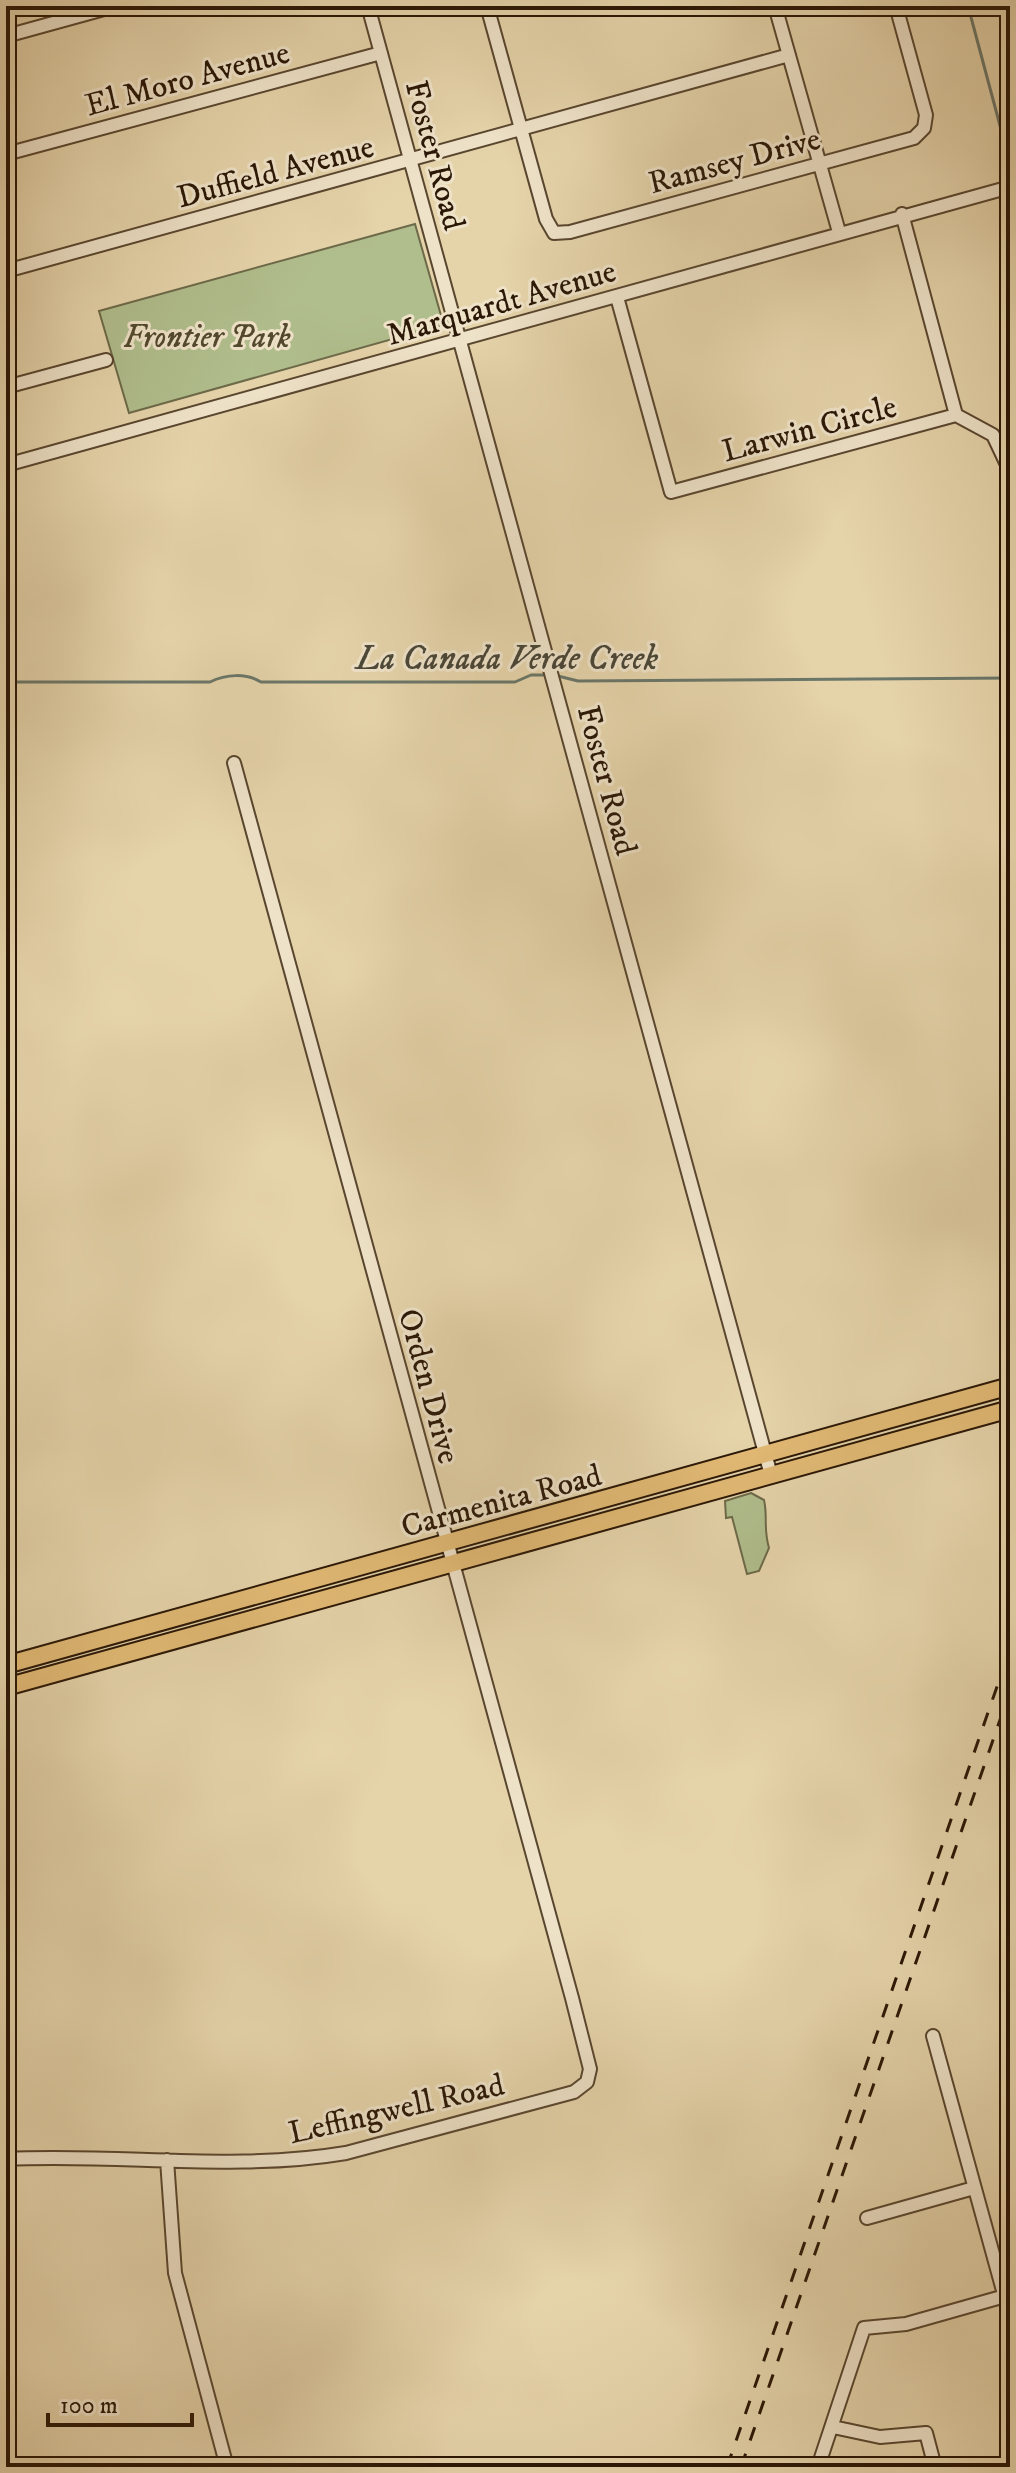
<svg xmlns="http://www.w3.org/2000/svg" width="1016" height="2473" font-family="'IM FELL DW Pica',serif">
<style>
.green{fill:#b0bd8c;stroke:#6d6a49;stroke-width:2}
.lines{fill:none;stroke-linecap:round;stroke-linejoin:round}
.stream{stroke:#6b7769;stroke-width:3}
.minor-casing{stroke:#59462f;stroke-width:16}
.major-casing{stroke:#2a1706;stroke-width:20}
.minor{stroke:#eee2c8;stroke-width:12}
.major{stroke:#e2ba75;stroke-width:16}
.rail{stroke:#2a1706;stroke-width:3;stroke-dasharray:14 14;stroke-linecap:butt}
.labels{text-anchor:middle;stroke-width:6;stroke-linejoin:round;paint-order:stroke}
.street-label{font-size:32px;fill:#2a1706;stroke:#eee2c8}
.park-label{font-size:32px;font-style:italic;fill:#52492e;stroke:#eee2c8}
.water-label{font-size:34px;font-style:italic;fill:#4a4738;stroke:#eee2c8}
</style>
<rect width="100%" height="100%" fill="#e5d3aa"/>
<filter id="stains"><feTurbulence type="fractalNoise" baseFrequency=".0025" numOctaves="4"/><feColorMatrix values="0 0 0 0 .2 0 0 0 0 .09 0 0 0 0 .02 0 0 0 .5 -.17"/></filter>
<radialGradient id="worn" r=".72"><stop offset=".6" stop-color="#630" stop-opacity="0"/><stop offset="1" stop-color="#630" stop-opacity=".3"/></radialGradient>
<!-- green -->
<path class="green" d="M415,224L442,319L439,326L129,413L99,311Z
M751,1493L764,1500C768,1517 763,1527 769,1548L759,1571L747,1574L732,1517L726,1518L725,1501Z"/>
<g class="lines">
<!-- stream -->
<path class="stream" d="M968,6L1010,163
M554,675L578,681L1010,678
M6,682H210C226,674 246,673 261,682H515L531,675H546"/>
<!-- minor casing -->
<g class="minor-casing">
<path id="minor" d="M368,6L771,1475
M487,6L546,219L554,233L570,232L914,138L924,128L926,115L896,6
M775,6L839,232
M6,36L115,6
M6,154L381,53
M6,271L789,55
M617,297L671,492L956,415L902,214
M6,387L106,360
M956,415L993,435L1010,471
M6,465L1010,187
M933,2036L1010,2316
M6,2159C120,2153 233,2172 346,2153L574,2092L587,2082L590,2069L572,1998L234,763
M167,2160L175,2273L227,2467
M867,2218L974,2188
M833,2427L880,2437L926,2433L935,2467
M818,2467L864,2328L906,2324L1005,2296"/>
</g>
<!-- major casing -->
<g class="major-casing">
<path id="major" d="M6,1665L1010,1386
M6,1687L1010,1409"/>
</g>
<!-- minor -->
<use href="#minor" class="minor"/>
<!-- major -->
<use href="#major" class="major"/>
<!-- rail -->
<path class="rail" d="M727,2467L1010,1649
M741,2467L1010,1691"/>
</g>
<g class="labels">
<!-- street labels -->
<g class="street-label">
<text transform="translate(187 78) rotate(-15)" y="11">El Moro Avenue</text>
<text transform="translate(436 155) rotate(75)" y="11">Foster Road</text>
<text transform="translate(734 160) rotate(-15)" y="11">Ramsey Drive</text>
<text transform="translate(275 171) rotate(-15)" y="11">Duffield Avenue</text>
<text transform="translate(501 302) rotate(-16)" y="11">Marquardt Avenue</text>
<text transform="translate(809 428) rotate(-15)" y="11">Larwin Circle</text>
<text transform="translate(608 780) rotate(75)" y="11">Foster Road</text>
<text transform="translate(430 1386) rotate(75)" y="11">Orden Drive</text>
<text transform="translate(501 1500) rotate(-15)" y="11">Carmenita Road</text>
<text transform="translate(396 2108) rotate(-13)" y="11">Leffingwell Road</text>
</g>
<!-- park labels -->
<g class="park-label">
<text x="207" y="347">Frontier Park</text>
</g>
<!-- water labels -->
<g class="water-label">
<text x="507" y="669">La Canada Verde Creek</text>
</g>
</g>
<!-- margin -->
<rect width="1016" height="2473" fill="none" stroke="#e5d3aa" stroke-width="32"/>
<rect x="8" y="8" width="1000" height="2457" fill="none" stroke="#2a1706" stroke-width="4"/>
<rect x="16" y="16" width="984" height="2441" fill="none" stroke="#2a1706" stroke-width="2"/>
<!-- scale -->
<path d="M48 2413v12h144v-12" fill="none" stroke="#2a1706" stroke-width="4"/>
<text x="60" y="2413" font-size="24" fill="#2a1706" stroke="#eee2c8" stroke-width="6" paint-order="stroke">100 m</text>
<rect width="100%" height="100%" filter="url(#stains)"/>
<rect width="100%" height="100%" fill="url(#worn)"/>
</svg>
